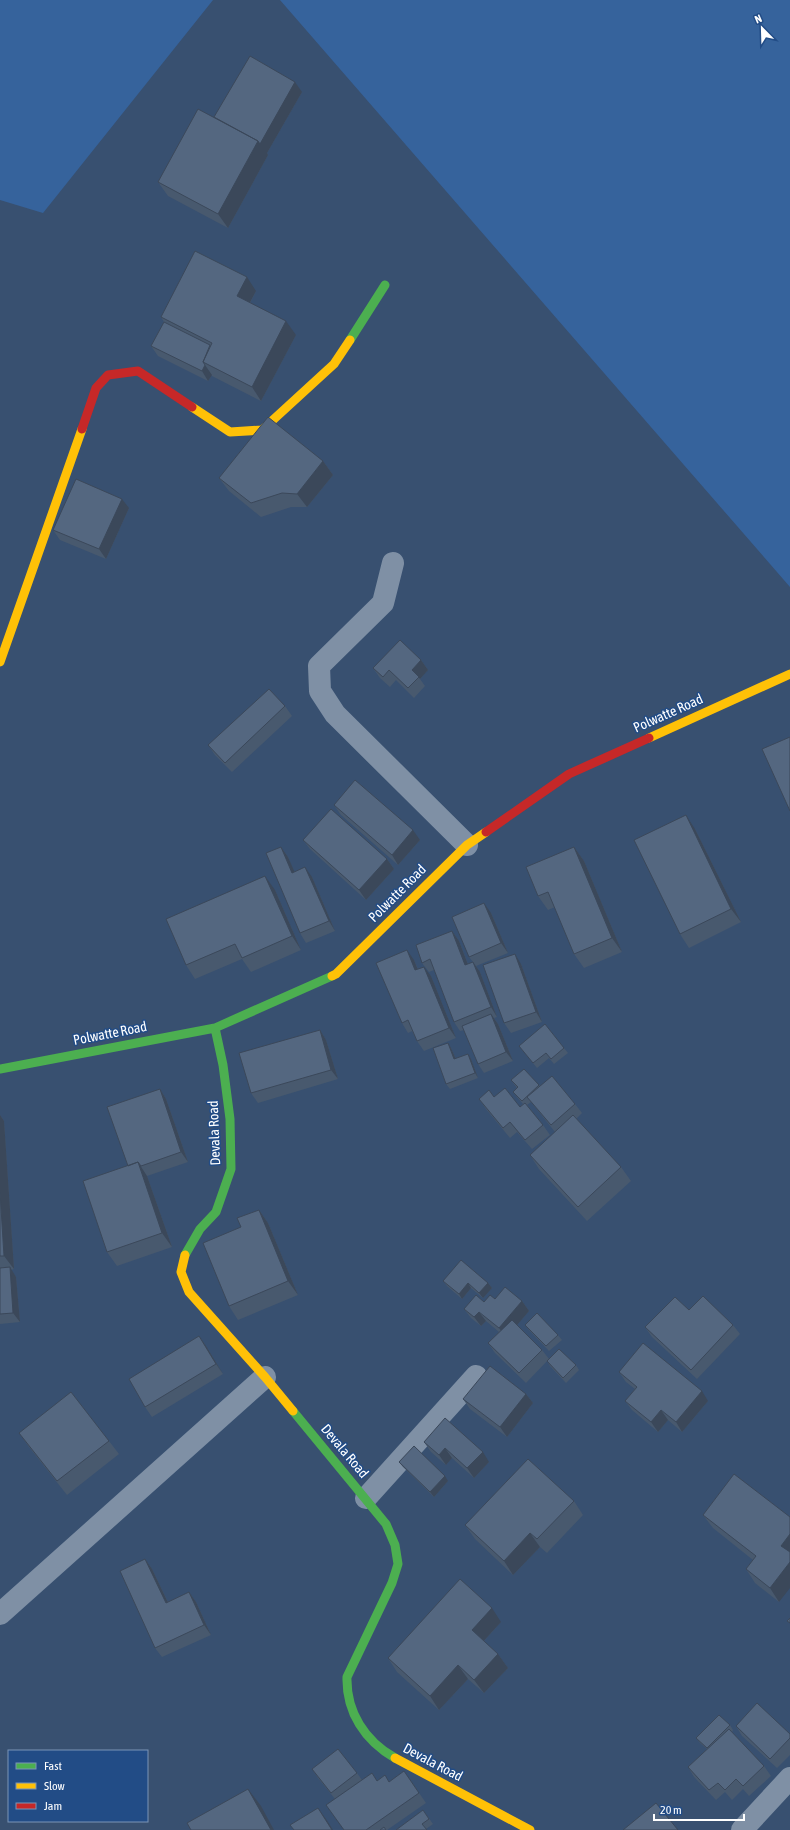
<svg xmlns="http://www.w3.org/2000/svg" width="790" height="1830" font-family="'Asap Condensed',sans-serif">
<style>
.green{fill:#36639c}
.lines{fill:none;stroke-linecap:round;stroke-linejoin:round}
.street{stroke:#7f90a5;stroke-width:22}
.fast{stroke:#4caf50;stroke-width:9}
.slow{stroke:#ffc107;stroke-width:9}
.jam{stroke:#c62828;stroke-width:9}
.wall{fill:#48596e}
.shaded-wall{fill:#3b485a}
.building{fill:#546780;stroke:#3b485a}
.labels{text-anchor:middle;stroke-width:3;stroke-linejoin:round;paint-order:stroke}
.street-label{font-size:14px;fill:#fff;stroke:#224c86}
</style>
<rect width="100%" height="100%" fill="#385070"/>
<!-- green -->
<path class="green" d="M0,0H213L43,213L0,200Z
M280,0H790V587Z"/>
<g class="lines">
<!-- street -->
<path class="street" d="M393,563L383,603L319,666L320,691L335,714L467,845
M366,1498L476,1376
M0,1614L265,1377
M742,1830L790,1778"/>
<!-- fast -->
<path class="fast" d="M350,340L385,285
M0,1069L215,1028L332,976
M185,1255L200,1229L216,1212L231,1169L230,1119L223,1065L215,1028
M293,1411L386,1524L395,1545L398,1564L392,1583L347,1677C346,1712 365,1741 395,1758"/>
<!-- slow -->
<path class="slow" d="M192,407L230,432L262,430L334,364L350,340
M0,662L82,429
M649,738L790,674
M332,976L336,974L467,845L486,832
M185,1255L181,1272L189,1292L265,1377L293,1411
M395,1758L530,1830"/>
<!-- jam -->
<path class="jam" d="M82,429L96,388L108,375L138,371L192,407
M486,832L569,774L649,738"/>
</g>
<!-- wall -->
<path class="wall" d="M302,92L267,153L268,155L228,228L168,196L158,182L214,117Z
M256,291L250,303L296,335L261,401L212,376V375L208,381L158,356L151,346L164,322L161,317Z
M323,461L333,475L307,507H291L261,517L229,491L219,478Z
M129,508L106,559L60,540L53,530Z
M421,660L428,670L420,679L425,686L414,698L396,680L390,687L380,678L373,668Z
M285,706L292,716L232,772L215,755L208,745Z
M334,805L420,840L398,865L341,815Z
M695,829L741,922L689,948L680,934Z
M303,840L387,859L394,869L366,900L310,849Z
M281,847L288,857L294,872L312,877L335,931L306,943L300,933Z
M574,847L584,861L622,952L584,968L574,954L555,907L548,910L538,896Z
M275,890L301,950L251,972L242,959L195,979L186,965Z
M491,913L508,953L476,966L480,972L497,1017L494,1018L498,1024L513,1061L484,1073L478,1064L464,1030L460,1031L454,1022L434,970L429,972L422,963L452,931L459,941L468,964L473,962L469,957Z
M414,960L418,969L431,976L456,1038L424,1051L417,1041L412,1031L408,1033L402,1023Z
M521,964L542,1022L511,1033L504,1023Z
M320,1030L326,1040L338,1079L258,1103L251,1093Z
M448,1043L451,1048L456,1059L468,1054L471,1059L478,1078L450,1089L446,1084Z
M519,1046L564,1048L568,1053L554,1064L549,1058L537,1068Z
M524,1069L540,1086L575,1104L582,1113L576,1119L621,1167L631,1181L587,1221L539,1169L530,1155L555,1132L531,1102L527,1105L543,1125L550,1135L532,1149L517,1132L510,1138L486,1109L479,1099L494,1097L520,1107L523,1104L517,1097L513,1092L517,1088L511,1080Z
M160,1089L166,1099L188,1162L147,1176L172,1247L117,1266L107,1252Z
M0,1115L4,1121L14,1269L11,1270L16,1277L20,1322L0,1324Z
M259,1210L268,1223L298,1295L238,1320L229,1306L241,1227Z
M443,1281L488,1283L492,1288L483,1298L471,1288L462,1299L447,1286Z
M495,1299L522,1301L529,1311L517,1325L542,1350L549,1359L526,1383L495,1353L488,1343L499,1332L486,1321L481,1326L471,1318L464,1309Z
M689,1310L733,1325L740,1334L697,1379L652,1337L645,1327Z
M525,1325L558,1335L562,1340L549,1351L529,1330Z
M199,1336L206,1346L223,1374L152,1417L145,1407Z
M547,1361L576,1365L579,1370L566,1383L550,1366Z
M619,1372L708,1401L682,1432L668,1420L658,1432L632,1410L625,1401L635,1389L626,1382Z
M526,1394L533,1403L507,1437L470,1409L463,1399Z
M19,1433L109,1441L119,1454L67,1495L29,1447Z
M424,1442L489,1462L474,1478L452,1458L446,1465L431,1452Z
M399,1462L448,1481L434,1497L403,1467Z
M574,1501L583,1515L547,1553L540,1547L513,1575L475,1539L465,1525Z
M703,1515L790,1517L779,1602L755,1583L746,1569L753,1560L713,1528Z
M145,1559L152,1569L168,1602L189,1592L196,1602L211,1635L162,1657L155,1648Z
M501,1622L484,1641L498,1654L508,1668L484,1693L468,1679L439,1710L397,1672L388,1658Z
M730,1725L733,1730L732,1732L764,1766L771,1776L749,1796L743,1789L732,1800L725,1792L716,1800L694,1777L688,1767L707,1749L700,1743L696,1738Z
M736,1726L790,1734V1755L777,1768L742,1736Z
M312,1769L357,1773L362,1780L372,1773L377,1781L389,1782L404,1771L426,1803L387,1830H344L335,1799L318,1778Z
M423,1810L433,1824L426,1829L396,1830Z"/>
<!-- shaded-wall -->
<path class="shaded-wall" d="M295,82L302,92L267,153L268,155L228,228L218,214L258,141Z
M247,277L256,291L246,310L237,296Z
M286,321L296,335L261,401L252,387Z
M205,365L212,375L208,381L202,371Z
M323,461L333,475L307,507L297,494Z
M122,499L129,508L106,559L99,549Z
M421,660L428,670L420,679L412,670Z
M686,815L695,829L741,922L731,909Z
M413,830L420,840L398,865L392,855Z
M281,847L288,857L299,882L292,873Z
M574,847L584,861L622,952L612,938Z
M387,859L394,869L366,900L359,890Z
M305,867L312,877L335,931L329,921Z
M265,876L275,890L301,950L292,936Z
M484,903L491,913L508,953L501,943Z
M452,931L459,941L472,975L465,965Z
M407,950L414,960L422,980L415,970Z
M515,954L521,964L542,1022L536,1012Z
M473,962L480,972L497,1017L491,1007Z
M424,967L431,976L456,1038L449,1028Z
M491,1014L498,1024L513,1061L506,1052Z
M320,1030L326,1040L338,1079L331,1070Z
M448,1043L451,1048L458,1064L454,1059Z
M468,1054L471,1059L478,1078L475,1073Z
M160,1089L166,1099L188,1162L181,1152Z
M0,1115L4,1121L14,1269L4,1256L0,1192Z
M138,1162L147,1176L172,1247L162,1233Z
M259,1210L268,1223L298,1295L288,1281Z
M10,1267L16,1277L20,1322L13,1313Z
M468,1283L471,1288L462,1299L459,1294Z
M488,1283L492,1288L483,1298L479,1293Z
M522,1301L529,1311L506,1338L499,1328Z
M479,1312L486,1321L481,1326L474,1317Z
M199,1336L206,1346L223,1374L216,1364Z
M702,1391L708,1401L682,1432L676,1422Z
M526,1394L533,1403L507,1437L500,1427Z
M661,1410L668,1420L658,1432L651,1422Z
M445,1448L452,1458L446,1465L439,1455Z
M483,1452L489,1462L474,1478L467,1468Z
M445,1476L448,1481L434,1497L430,1492Z
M530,1533L540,1547L513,1575L504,1561Z
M790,1534V1558L781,1546Z
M145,1559L152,1569L173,1613L166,1603Z
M790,1562V1588L779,1602L770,1588Z
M189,1592L196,1602L211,1635L204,1625Z
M492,1608L501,1622L481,1644L472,1630Z
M498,1654L508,1668L484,1693L474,1680Z
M458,1665L468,1679L439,1710L430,1696Z
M248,1789L261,1806L274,1830H271Z
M318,1808L328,1822L333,1830H332Z"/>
<!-- building -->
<path class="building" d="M250,56L295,82L260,144L258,141L214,117Z
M198,109L258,141L218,214L158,182Z
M195,251L247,277L237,296L286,321L252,387L203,362L212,343L161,317Z
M164,322L210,345L203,362L205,365L202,371L151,346Z
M268,417L323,461L297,494L282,493L251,503L219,478Z
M76,479L122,499L99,549L53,530Z
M400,640L421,660L412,670L419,677L408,688L389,670L383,677L373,668Z
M269,689L285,706L225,763L208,745Z
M790,737V811L762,749Z
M355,780L413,830L392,855L334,805Z
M331,809L387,859L359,890L303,840Z
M686,815L731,909L680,934L634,840Z
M281,847L292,873L305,867L329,921L300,933L266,853Z
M574,847L612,938L574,954L548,892L538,896L526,867Z
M265,876L292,936L242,958L235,944L186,965L166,919Z
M484,903L501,943L469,957L452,917Z
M452,931L465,965L473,962L491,1007L454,1022L430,959L422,963L416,945Z
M407,950L415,970L424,967L449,1028L417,1041L408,1020L402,1023L376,963Z
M515,954L536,1012L504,1023L483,965Z
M491,1014L506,1052L478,1064L462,1026Z
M545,1024L564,1048L551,1059L546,1053L533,1063L519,1046Z
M320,1030L331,1070L251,1093L239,1053Z
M448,1043L454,1059L468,1054L475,1073L446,1084L433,1048Z
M524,1069L539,1085L522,1101L513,1092L518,1087L511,1080Z
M552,1076L575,1104L551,1125L527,1097Z
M505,1088L520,1107L525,1103L543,1125L525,1140L510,1122L503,1128L479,1099L489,1090L494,1097Z
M160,1089L181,1152L141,1166L138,1162L128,1166L107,1107Z
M573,1115L621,1167L578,1207L530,1155Z
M138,1162L162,1233L107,1252L83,1181Z
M0,1192L4,1256H0Z
M259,1210L288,1281L229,1306L203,1243L241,1227L237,1218Z
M461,1260L488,1283L479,1293L468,1283L459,1294L443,1281Z
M10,1267L13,1313L0,1314V1268Z
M505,1287L522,1301L499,1328L479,1312L474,1317L464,1309L476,1295L484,1302L490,1295L495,1299Z
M703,1296L733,1325L691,1370L645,1327L675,1297L689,1310Z
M537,1313L558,1335L546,1346L525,1325Z
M512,1320L542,1350L519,1373L488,1343Z
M199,1336L216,1364L145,1407L129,1379Z
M643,1343L702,1391L676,1422L661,1410L651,1422L625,1401L637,1387L619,1372Z
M559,1349L576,1365L563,1378L547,1361Z
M490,1366L526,1394L500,1427L463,1399Z
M71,1392L109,1441L57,1481L19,1433Z
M445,1418L483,1452L467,1468L445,1448L439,1455L424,1442Z
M414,1446L445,1476L430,1492L399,1462Z
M528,1459L574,1501L537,1539L530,1533L504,1561L465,1525Z
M734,1474L790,1517V1534L781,1546L790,1552V1562L770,1588L746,1569L756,1556L703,1515Z
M145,1559L166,1603L189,1592L204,1625L155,1648L120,1571Z
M460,1579L492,1608L472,1630L498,1654L474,1680L458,1665L430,1696L388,1658Z
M790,1618V1623L787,1621Z
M757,1703L790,1734V1738L770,1759L736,1726Z
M719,1715L730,1725L707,1748L696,1738Z
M729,1729L764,1766L743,1786L736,1779L725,1790L718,1783L709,1790L688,1767Z
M338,1749L357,1773L331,1793L312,1769Z
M404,1771L419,1793L366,1830H344L326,1805L372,1773L377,1781L385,1775L389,1782Z
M248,1789L271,1830H191L187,1823Z
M656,1803L678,1830H623Z
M318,1808L332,1830H294L290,1825Z
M423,1810L429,1819L422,1824L427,1830H396Z
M384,1827L386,1830H380Z"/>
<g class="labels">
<!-- street labels -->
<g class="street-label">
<text transform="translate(668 713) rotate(-24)" y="5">Polwatte Road</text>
<text transform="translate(397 893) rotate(-45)" y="5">Polwatte Road</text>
<text transform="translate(110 1033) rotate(-11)" y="5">Polwatte Road</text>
<text transform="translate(214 1133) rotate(-92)" y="5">Devala Road</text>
<text transform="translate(345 1451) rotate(50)" y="5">Devala Road</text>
<text transform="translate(433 1762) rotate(28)" y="5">Devala Road</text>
</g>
</g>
<!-- legend -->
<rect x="8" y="1750" width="140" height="72" fill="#224c86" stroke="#7a94b6"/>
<rect x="16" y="1763" width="20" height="6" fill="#4caf50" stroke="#7a94b6"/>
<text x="44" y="1770" font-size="12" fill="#ffffff">Fast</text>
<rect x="16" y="1783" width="20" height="6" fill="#ffc107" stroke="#7a94b6"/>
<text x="44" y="1790" font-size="12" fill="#ffffff">Slow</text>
<rect x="16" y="1803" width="20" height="6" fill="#c62828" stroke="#7a94b6"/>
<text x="44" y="1810" font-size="12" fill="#ffffff">Jam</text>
<!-- north arrow -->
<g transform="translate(762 28) rotate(337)" stroke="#224c86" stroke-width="3" paint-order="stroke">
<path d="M0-3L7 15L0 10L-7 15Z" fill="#ffffff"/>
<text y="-6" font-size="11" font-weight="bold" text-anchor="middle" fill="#ffffff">N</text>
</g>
<!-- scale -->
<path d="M654 1814v6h90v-6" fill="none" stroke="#ffffff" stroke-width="2"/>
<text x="660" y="1814" font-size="12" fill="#ffffff" stroke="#224c86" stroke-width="3" paint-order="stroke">20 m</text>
</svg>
